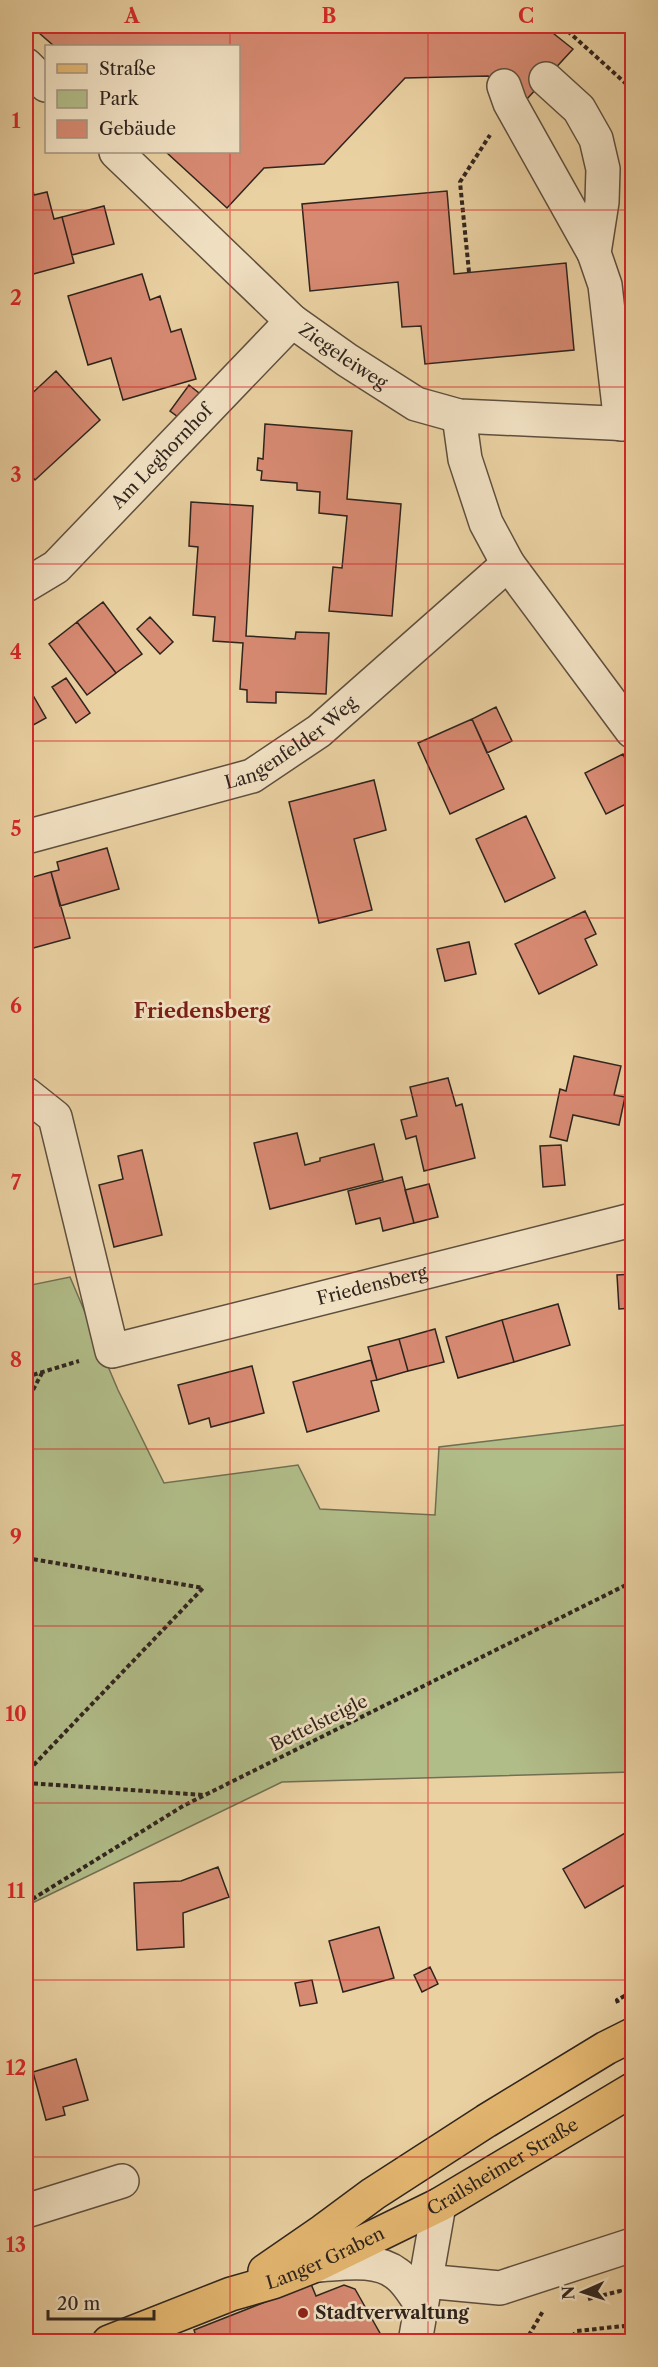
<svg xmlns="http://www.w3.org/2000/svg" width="658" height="2367" font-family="'Libre Caslon Text',serif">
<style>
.green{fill:#b1bd89;stroke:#707053;stroke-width:1.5}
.building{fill:#d78a72;stroke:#2f241d;stroke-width:1.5}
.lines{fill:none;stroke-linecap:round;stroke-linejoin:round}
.minor-casing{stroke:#5e4f3e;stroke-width:36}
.major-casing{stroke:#2f241d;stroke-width:36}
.path{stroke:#2f241d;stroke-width:4;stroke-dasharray:4.5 3;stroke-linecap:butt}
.minor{stroke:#f1e1c3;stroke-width:33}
.major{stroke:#e5b871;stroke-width:33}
.grid{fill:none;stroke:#d62828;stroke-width:1.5;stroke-opacity:0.55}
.poi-dot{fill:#8f2418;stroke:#f1e1c3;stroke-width:2}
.labels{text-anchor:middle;stroke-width:5;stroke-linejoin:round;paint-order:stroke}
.street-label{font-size:18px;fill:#2f241d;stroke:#f1e1c3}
.poi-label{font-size:18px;font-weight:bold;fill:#2f241d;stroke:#f1e1c3;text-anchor:start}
.neighbourhood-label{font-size:20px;font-weight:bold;fill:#7a1f14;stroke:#f1e1c3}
.neatline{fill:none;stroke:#d62828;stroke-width:2}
.grid-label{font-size:20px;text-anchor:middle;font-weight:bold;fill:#d62828}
</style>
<rect width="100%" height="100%" fill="#ead1a2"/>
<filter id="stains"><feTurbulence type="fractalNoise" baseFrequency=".00333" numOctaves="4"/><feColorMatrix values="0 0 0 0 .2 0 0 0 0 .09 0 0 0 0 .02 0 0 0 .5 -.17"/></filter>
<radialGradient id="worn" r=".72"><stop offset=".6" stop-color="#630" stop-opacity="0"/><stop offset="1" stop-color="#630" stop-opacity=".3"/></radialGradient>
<!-- green -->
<path class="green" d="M70,1277L118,1390L164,1483L298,1465L320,1509L435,1515L439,1447L632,1424V1772L282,1782L26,1906V1286Z"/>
<!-- building -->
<path class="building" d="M31,26H544L573,49L526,100L488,76L405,78L324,164L264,168L227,208L166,152H238V46H54Z
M26,162L34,195L47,192L54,219L62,217L74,263L26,276Z
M447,191L454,274L566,263L574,350L425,364L421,326L402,327L398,282L310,291L302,204Z
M104,206L114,244L72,255L62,217Z
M142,274L150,300L160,296L171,332L181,329L196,379L123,400L111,358L88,365L68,296Z
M56,371L100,420L35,480L26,469V399Z
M189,385L204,397L185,422L170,411Z
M265,424L352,431L347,499L401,504L392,616L329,611L333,567L342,568L347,516L319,513L320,492L297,490V483L261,480L262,471L257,470L258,458L263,459Z
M191,502L253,506L246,636L295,639L296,632L329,633L326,694L276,692V703L247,702V690L240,689L243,643L213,641L215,617L193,615L198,547L189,546Z
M632,537V562L627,549Z
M103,602L142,654L116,673L77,622Z
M150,617L173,642L160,654L137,629Z
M77,622L116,673L87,695L49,644Z
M66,678L90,713L76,723L52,687Z
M26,683L46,718L26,729Z
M496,707L512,741L487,753L472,719Z
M472,719L504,789L450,814L418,743Z
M623,754L632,775V801L606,814L585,773Z
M374,780L386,830L354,839L372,910L319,923L289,802Z
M526,816L555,878L505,902L476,839Z
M107,848L119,889L60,906L51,872L59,870L57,862Z
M51,872L70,938L26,950V879Z
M585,911L596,934L585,939L597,965L539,994L515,944Z
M469,942L476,974L445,981L437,949Z
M574,1056L621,1066L614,1095L625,1097L619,1125L573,1115L567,1141L550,1137L560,1089L566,1091Z
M448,1078L456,1106L462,1104L475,1158L424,1171L416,1136L406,1139L401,1120L417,1116L410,1087Z
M297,1133L305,1165L320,1161V1158L374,1144L383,1180L270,1209L254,1143Z
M561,1145L565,1185L543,1187L540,1146Z
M142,1150L162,1235L114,1247L99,1185L123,1179L118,1156Z
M402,1177L414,1223L383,1231L380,1218L356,1224L348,1191Z
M429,1184L438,1217L414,1223L405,1190Z
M632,1274V1308L619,1309L617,1275Z
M558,1304L570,1345L514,1362L502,1320Z
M502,1320L514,1362L458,1378L446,1337Z
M435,1329L444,1362L408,1371L399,1339Z
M399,1339L408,1371L377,1380L368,1347Z
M371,1360L377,1380L371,1381L379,1411L307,1432L293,1382Z
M252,1366L264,1413L211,1427L209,1418L189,1424L178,1385Z
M632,1829V1881L585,1908L563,1869Z
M218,1867L229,1897L183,1913L184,1947L137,1950L134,1883L181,1881Z
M379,1927L394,1978L343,1992L329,1941Z
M430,1967L438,1984L422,1992L414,1975Z
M312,1980L317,2003L300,2006L295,1983Z
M76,2059L88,2100L63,2107L65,2115L46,2120L33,2072Z
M26,2221L32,2237L26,2240Z
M311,2284L316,2296L344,2285L355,2289L385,2342H198L194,2330Z"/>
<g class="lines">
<!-- minor casing -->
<g class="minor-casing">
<g id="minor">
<path d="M26,65L46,85"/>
<path d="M546,79L579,109L596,139L603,169L602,202L594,253L605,285L621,424"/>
<path d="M504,86L510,103L594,253"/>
<path id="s1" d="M116,152L292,321L347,360L416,404L459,416L632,424"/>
<path d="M459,416L465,459L486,523L508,564L632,731"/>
<path id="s2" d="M26,585L56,567L292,321"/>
<path id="s3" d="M26,837L252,776L319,731L508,564"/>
<path id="s4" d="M26,1094L55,1117L112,1351L632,1220"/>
<path d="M26,2211L122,2181"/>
<path d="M316,2265C341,2264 376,2257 397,2274C407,2281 414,2294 421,2304"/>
<path d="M425,2281L500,2288L632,2245"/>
<path d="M415,2342L439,2205"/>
</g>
</g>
<!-- major casing -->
<g class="major-casing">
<g id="major">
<path d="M265,2271L323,2231L373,2194L486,2121L606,2048L632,2035"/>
<path id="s5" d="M109,2342L231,2294L273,2282L316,2265L439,2205L632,2090"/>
</g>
</g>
<!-- path -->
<path class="path" d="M562,26L632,89
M469,272L460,182L490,135
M630,510L632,508
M26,1377L79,1361
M26,1403L42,1373
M26,1558L203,1588L26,1773
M26,1783L204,1795
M26,1903L183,1806L632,1582
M618,2003L617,2000L632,1992
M588,2299L620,2291L618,2287
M525,2342L543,2311
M567,2342L577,2331L624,2326L632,2332"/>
<!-- minor -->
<use href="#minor" class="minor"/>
<!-- major -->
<use href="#major" class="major"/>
</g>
<!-- grid -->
<path class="grid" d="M230,26V46M428,26V2342M230,152V2342M26,210H632M26,387H632M26,564H632M26,741H632M26,918H632M26,1095H632M26,1272H632M26,1449H632M26,1626H632M26,1803H632M26,1980H632M26,2157H632"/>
<!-- markers -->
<circle class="poi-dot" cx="303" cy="2313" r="6"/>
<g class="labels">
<!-- street labels -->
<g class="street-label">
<text dy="6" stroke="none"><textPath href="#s1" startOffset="306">Ziegeleiweg</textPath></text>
<text dy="6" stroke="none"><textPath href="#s2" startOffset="188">Am Leghornhof</textPath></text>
<text dy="6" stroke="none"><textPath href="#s3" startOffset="284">Langenfelder Weg</textPath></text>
<text dy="6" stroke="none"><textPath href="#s4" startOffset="546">Friedensberg</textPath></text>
<text transform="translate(319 1723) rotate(-26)" y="6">Bettelsteigle</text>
<text dy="6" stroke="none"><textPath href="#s5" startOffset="432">Crailsheimer Straße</textPath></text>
<text dy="6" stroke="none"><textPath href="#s5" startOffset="232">Langer Graben</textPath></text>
</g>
<!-- poi labels -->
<g class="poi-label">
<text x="315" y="2319">Stadtverwaltung</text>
</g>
<!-- neighbourhood labels -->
<g class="neighbourhood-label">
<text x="202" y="1018">Friedensberg</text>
</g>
</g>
<!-- margin -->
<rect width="658" height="2367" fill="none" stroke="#ead1a2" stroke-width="66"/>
<!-- legend -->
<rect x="45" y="45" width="195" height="108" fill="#f1e1c3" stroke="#a39581" stroke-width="1.5"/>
<rect x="57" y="64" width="30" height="9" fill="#e5b871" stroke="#a39581" stroke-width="1.5"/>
<text x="99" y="75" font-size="18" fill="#2f241d">Straße</text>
<rect x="57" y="90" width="30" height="18" fill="#b1bd89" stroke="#a39581" stroke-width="1.5"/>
<text x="99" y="105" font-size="18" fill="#2f241d">Park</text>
<rect x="57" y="120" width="30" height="18" fill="#d78a72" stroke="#a39581" stroke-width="1.5"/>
<text x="99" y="135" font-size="18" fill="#2f241d">Gebäude</text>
<!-- north arrow -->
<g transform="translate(583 2292) rotate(267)" stroke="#f1e1c3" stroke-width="4.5" paint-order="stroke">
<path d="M0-4.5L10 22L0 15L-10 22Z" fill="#2f241d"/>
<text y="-9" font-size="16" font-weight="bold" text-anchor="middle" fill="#2f241d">N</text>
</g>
<!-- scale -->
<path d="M48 2310v9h106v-9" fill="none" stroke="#2f241d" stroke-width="3"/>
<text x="57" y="2310" font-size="18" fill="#2f241d" stroke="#f1e1c3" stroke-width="4.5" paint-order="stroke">20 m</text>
<rect x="33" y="33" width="592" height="2301" class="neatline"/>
<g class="grid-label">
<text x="132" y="23">A</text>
<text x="329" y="23">B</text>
<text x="526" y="23">C</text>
<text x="16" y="128">1</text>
<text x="16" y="305">2</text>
<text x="16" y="482">3</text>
<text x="16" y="659">4</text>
<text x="16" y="836">5</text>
<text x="16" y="1013">6</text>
<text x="16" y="1190">7</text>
<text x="16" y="1367">8</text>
<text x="16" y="1544">9</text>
<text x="16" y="1721">10</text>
<text x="16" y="1898">11</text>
<text x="16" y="2075">12</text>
<text x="16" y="2252">13</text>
</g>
<rect width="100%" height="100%" filter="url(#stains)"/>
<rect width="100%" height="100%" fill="url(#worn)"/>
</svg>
